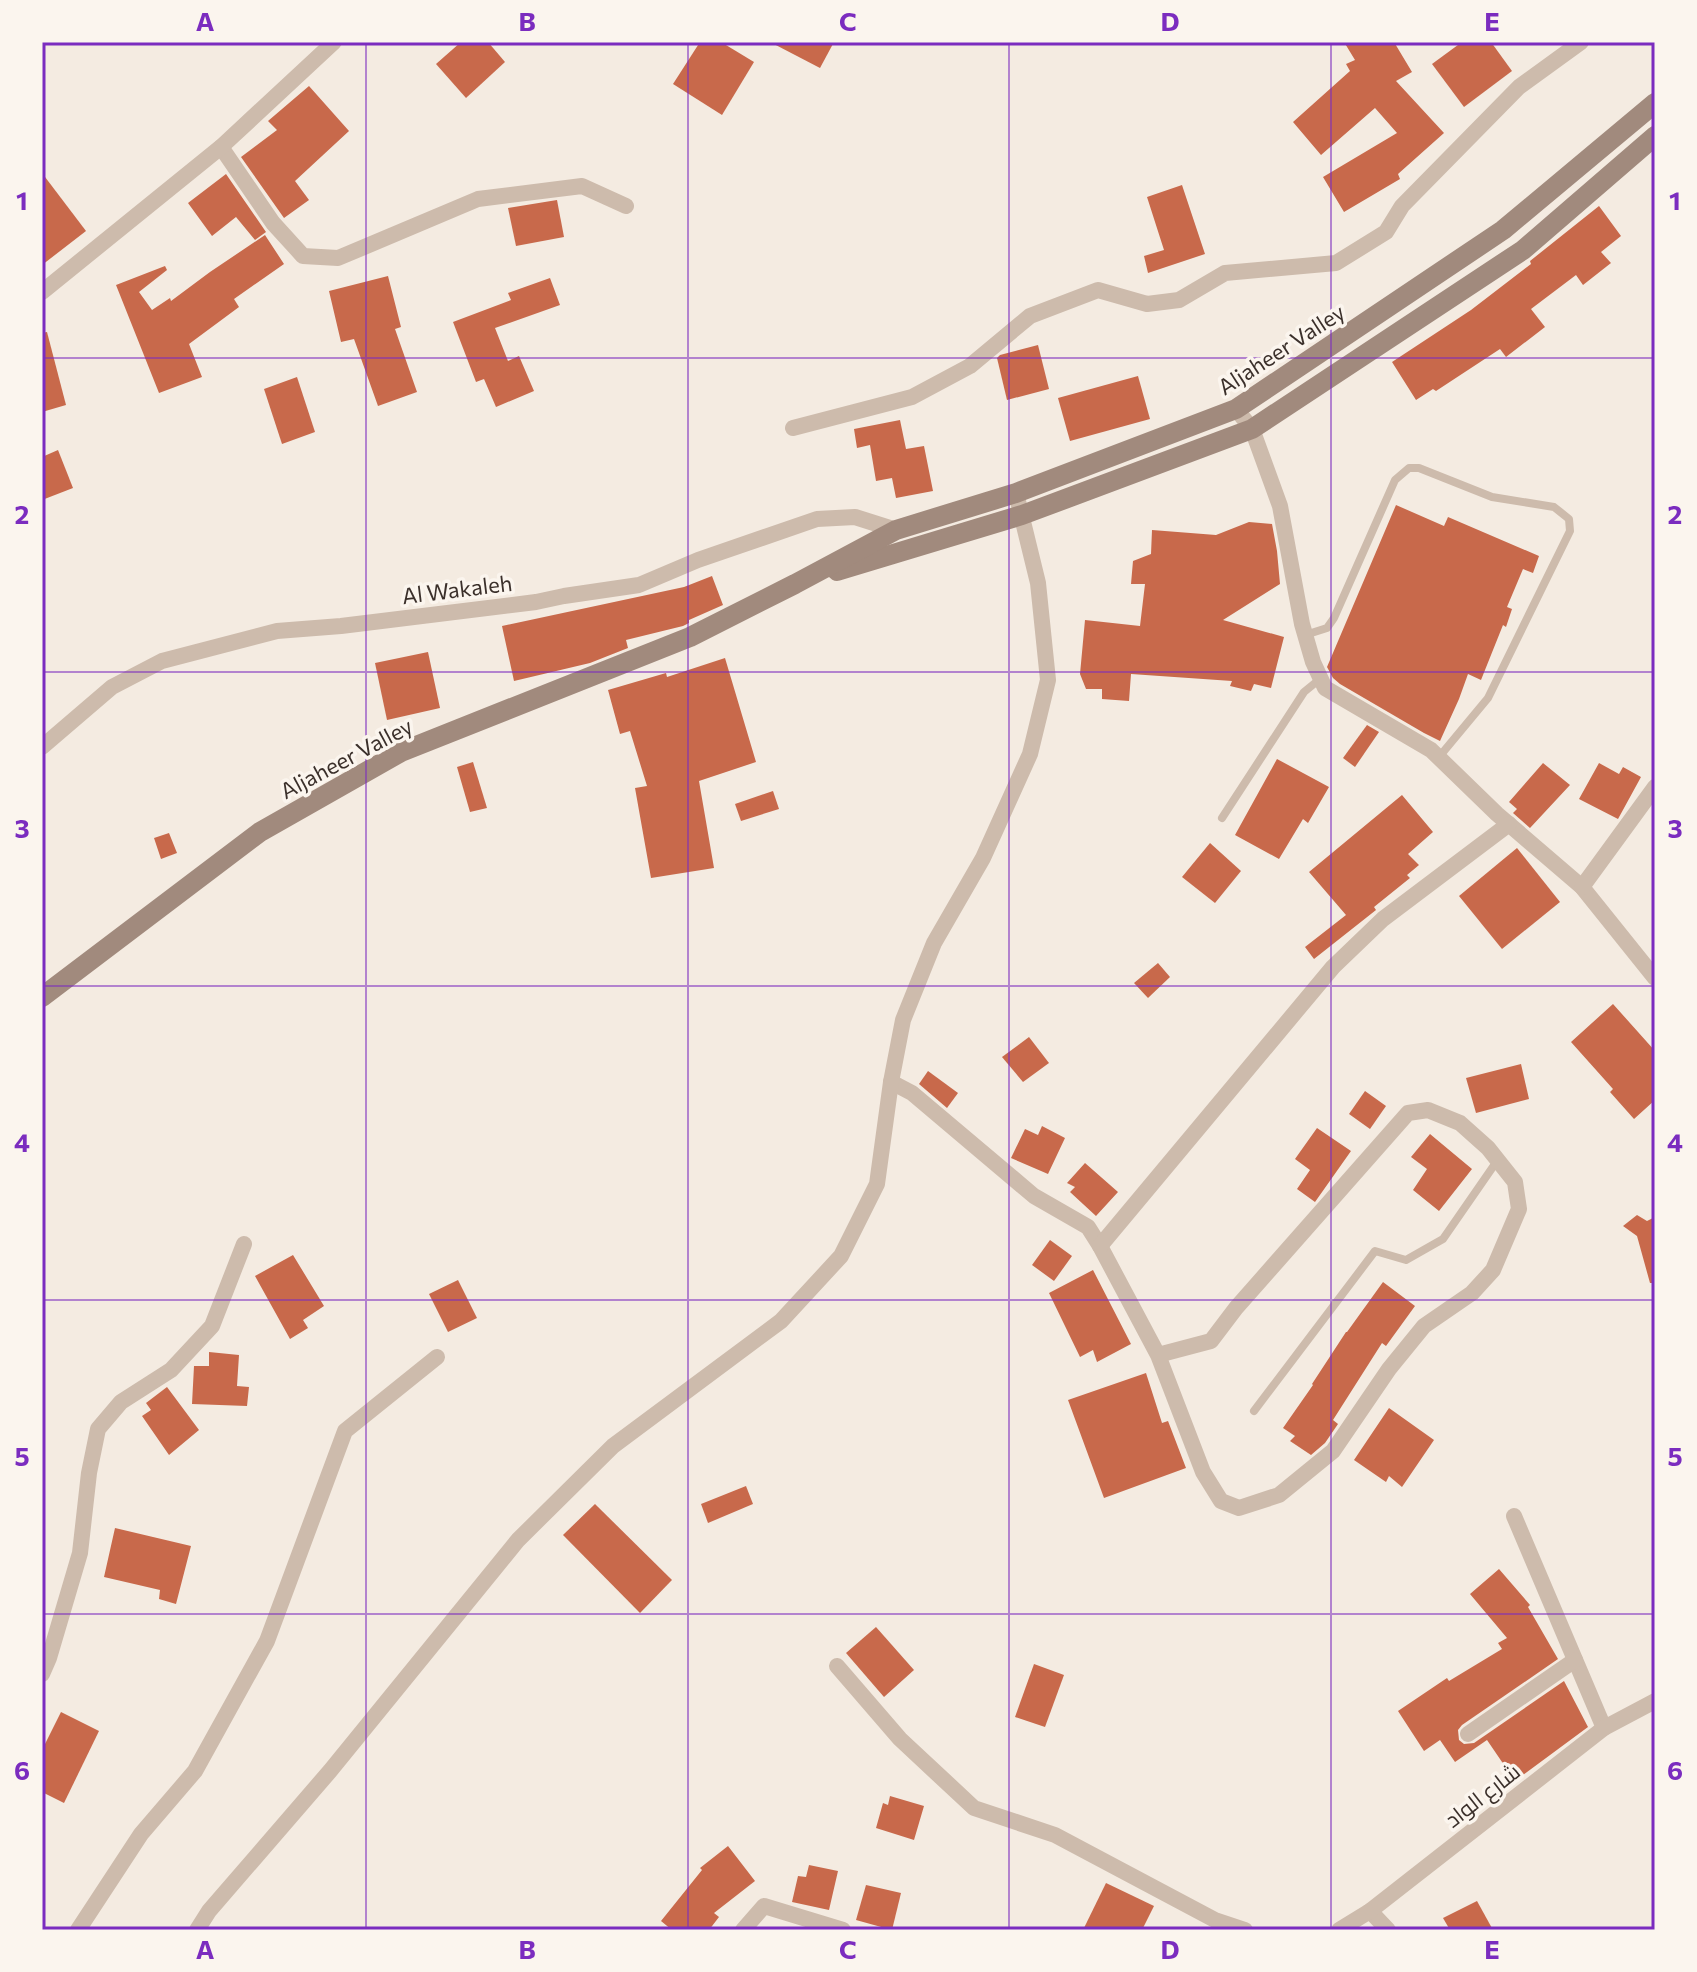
<svg xmlns="http://www.w3.org/2000/svg" width="1697" height="1972" font-family="Commissioner,Cairo,sans-serif">
  <style>
    .building { fill: #c8694b }
    .lines { fill: none; stroke-linecap: round; stroke-linejoin: round }
    .lane { stroke: #cdbbac; stroke-width: 8 }
    .street { stroke: #cdbbac; stroke-width: 16 }
    .secondary { stroke: #a18a7d; stroke-width: 20 }
    .grid { fill: none; stroke: #7b2cbf; stroke-width: 2; stroke-opacity: 0.55 }
    .labels { text-anchor: middle; dominant-baseline: central; stroke-width: 7; stroke-linejoin: round; paint-order: stroke }
    .street-label { font-size: 22px; fill: #3b302b; stroke: #fbf5ee }
    .neatline { fill: none; stroke: #7b2cbf; stroke-width: 3 }
    .grid-label { font-size: 26px; text-anchor: middle; font-weight: bold; fill: #7b2cbf }
  </style>
  <rect width="100%" height="100%" fill="#f4ebe1"/>
  <g class="building">
    <path d="M461,42H488L505,62L466,98L436,64Z"/>
    <path d="M700,42H721L754,62L722,115L673,84Z"/>
    <path d="M770,42H834L820,68Z"/>
    <path d="M1344,42H1394L1412,72L1396,81L1444,133L1398,174L1400,179L1344,212L1323,177L1397,133L1375,108L1321,155L1293,122L1350,71L1346,64L1355,60Z"/>
    <path d="M1462,42H1491L1512,71L1464,107L1432,64Z"/>
    <path d="M309,86L349,131L295,181L309,200L284,218L241,157L277,130L268,121Z"/>
    <path d="M42,173L86,231L42,265Z"/>
    <path d="M226,174L266,232L255,240L236,217L212,236L188,203Z"/>
    <path d="M1182,185L1205,254L1148,273L1144,256L1164,250L1147,197Z"/>
    <path d="M557,200L564,237L516,246L508,208Z"/>
    <path d="M1599,206L1621,236L1601,252L1611,263L1583,285L1576,275L1531,309L1545,327L1506,357L1500,349L1436,391L1433,389L1416,400L1392,362L1471,310L1531,264L1530,261Z"/>
    <path d="M265,235L284,264L234,299L239,307L189,344L202,377L159,393L116,285L165,266L167,270L139,292L152,310L170,298L171,301L210,272Z"/>
    <path d="M388,276L401,327L395,329L417,392L378,406L354,339L341,342L329,291Z"/>
    <path d="M550,278L560,305L495,328L508,361L519,356L534,391L496,407L484,379L476,382L453,322L511,300L508,293Z"/>
    <path d="M47,332L66,405L42,412V333Z"/>
    <path d="M1038,345L1049,389L1007,400L997,358L1000,355Z"/>
    <path d="M1138,376L1150,419L1070,441L1058,398Z"/>
    <path d="M297,377L315,432L282,444L264,389Z"/>
    <path d="M900,420L906,449L924,446L933,491L896,498L892,478L876,481L870,445L857,448L854,429Z"/>
    <path d="M58,450L73,488L42,500V457Z"/>
    <path d="M1396,505L1444,526L1448,517L1539,556L1533,573L1523,569L1507,607L1512,609L1506,627L1503,625L1481,680L1468,674L1459,699L1440,741L1424,733L1340,684L1333,678L1327,667Z"/>
    <path d="M1249,522L1272,524L1277,551L1280,584L1223,620L1284,637L1271,688L1254,684L1251,691L1230,686L1232,681L1131,674L1129,701L1102,699V689H1086L1080,674L1085,620L1140,626L1145,584H1131L1133,561L1151,554L1152,530L1216,535Z"/>
    <path d="M712,576L723,605L689,620V623L683,626L626,640L628,648L590,663L514,681L502,626L684,587Z"/>
    <path d="M428,652L440,708L387,720L375,663Z"/>
    <path d="M725,658L756,762L699,781L714,868L651,878L635,788L647,786L630,731L620,734L608,690L666,673L667,677Z"/>
    <path d="M1367,725L1379,732L1355,767L1343,758Z"/>
    <path d="M1277,759L1329,787L1308,823L1303,819L1279,859L1235,835Z"/>
    <path d="M473,762L487,808L470,812L457,767Z"/>
    <path d="M1543,763L1570,785L1530,828L1513,813L1517,809L1509,802Z"/>
    <path d="M1599,763L1619,774L1623,767L1641,777L1618,819L1579,799Z"/>
    <path d="M773,791L779,809L741,821L735,804Z"/>
    <path d="M1402,795L1433,832L1408,854L1419,865L1407,875L1410,878L1374,907L1376,910L1314,959L1305,947L1346,915L1309,872Z"/>
    <path d="M169,833L177,853L161,859L154,838Z"/>
    <path d="M1210,843L1241,871L1215,903L1182,877Z"/>
    <path d="M1517,848L1560,902L1502,949L1459,896Z"/>
    <path d="M1158,963L1170,977L1148,998L1134,983Z"/>
    <path d="M1613,1004L1655,1051V1100L1634,1119L1610,1092L1613,1089L1571,1042Z"/>
    <path d="M1029,1037L1049,1063L1023,1082L1002,1057Z"/>
    <path d="M1521,1064L1529,1099L1476,1113L1466,1078Z"/>
    <path d="M928,1071L958,1093L947,1108L919,1084Z"/>
    <path d="M1365,1091L1386,1106L1370,1129L1349,1114Z"/>
    <path d="M1042,1126L1065,1138L1048,1174L1011,1158L1025,1129L1038,1135Z"/>
    <path d="M1317,1128L1351,1151L1315,1202L1297,1189L1310,1170L1295,1159Z"/>
    <path d="M1430,1134L1472,1169L1439,1211L1413,1190L1427,1169L1411,1157Z"/>
    <path d="M1085,1163L1118,1192L1096,1216L1070,1192L1075,1187L1067,1183Z"/>
    <path d="M1637,1215L1647,1221L1655,1217V1283H1650L1637,1236L1623,1226Z"/>
    <path d="M1050,1240L1072,1256L1054,1281L1032,1265Z"/>
    <path d="M293,1255L324,1306L303,1320L308,1328L290,1339L255,1276Z"/>
    <path d="M1093,1270L1131,1344L1097,1362L1093,1350L1080,1357L1049,1293Z"/>
    <path d="M458,1280L477,1318L448,1332L429,1294Z"/>
    <path d="M1383,1282L1415,1306L1386,1346L1382,1343L1333,1420L1338,1424L1325,1443L1311,1455L1290,1441L1295,1436L1283,1428L1313,1385L1312,1384L1346,1332H1347Z"/>
    <path d="M209,1352L239,1355L237,1386L249,1387L247,1406L192,1404L194,1366H209Z"/>
    <path d="M1146,1373L1162,1423L1168,1421L1186,1468L1104,1498L1068,1400Z"/>
    <path d="M167,1387L199,1430L169,1455L142,1416L151,1410L146,1403Z"/>
    <path d="M1389,1408L1434,1440L1402,1487L1389,1476L1386,1482L1354,1460Z"/>
    <path d="M746,1486L753,1504L708,1523L701,1504Z"/>
    <path d="M595,1504L672,1580L640,1613L563,1535Z"/>
    <path d="M115,1528L191,1546L176,1604L159,1599L160,1590L104,1577Z"/>
    <path d="M1499,1569L1530,1605L1528,1607L1558,1659L1462,1725L1458,1730L1459,1740L1464,1744L1474,1743L1564,1681L1588,1727L1515,1781L1487,1740L1455,1762L1440,1740L1424,1751L1398,1711L1447,1678L1449,1681L1502,1649L1498,1643L1507,1638L1470,1594Z"/>
    <path d="M876,1627L914,1670L884,1697L846,1653Z"/>
    <path d="M1034,1664L1064,1675L1045,1727L1015,1717Z"/>
    <path d="M61,1712L99,1731L64,1803L42,1792V1750Z"/>
    <path d="M890,1796L924,1806L914,1840L876,1828L883,1803L888,1805Z"/>
    <path d="M728,1846L755,1881L714,1913L719,1917L709,1930H672L661,1921L702,1870L700,1868Z"/>
    <path d="M809,1865L838,1871L829,1910L792,1902L798,1876L806,1877Z"/>
    <path d="M1106,1883L1154,1906L1142,1930H1083Z"/>
    <path d="M866,1885L901,1893L892,1930L856,1920Z"/>
    <path d="M1477,1901L1493,1930H1450L1443,1918Z"/>
  </g>
  <g class="lines">
    <g class="lane">
      <path d="M1305,635L1327,628L1334,618L1395,480L1409,468H1419L1492,497L1554,507L1569,519L1570,531L1488,698L1439,757"/>
      <path d="M1222,818L1304,692L1320,679"/>
      <path d="M1254,1411L1375,1251L1406,1260L1443,1239L1497,1161"/>
    </g>
    <g class="street">
      <path d="M221,147L273,223L303,256L338,258L478,199L582,186L626,206"/>
      <path d="M42,292L221,147L334,42"/>
      <path d="M1236,409L1252,429L1280,506L1302,624L1313,662L1325,688L1431,750L1497,814L1582,887L1655,978"/>
      <path d="M793,428L912,397L970,366L1030,316L1098,290L1147,304L1179,300L1225,273L1336,263L1386,232L1402,206L1519,87L1581,42"/>
      <path d="M42,747L112,687L162,661L277,631L341,626L536,602L564,596L639,585L698,560L817,519L855,517L896,530"/>
      <path d="M1582,887L1655,787"/>
      <path d="M891,1082L912,1093L1034,1196L1088,1227L1100,1246L1158,1355L1203,1472L1221,1501L1239,1508L1279,1495L1333,1451L1389,1369L1424,1326L1472,1293L1493,1270L1519,1209L1515,1182L1488,1148L1460,1123L1428,1110L1408,1113L1236,1308L1211,1341L1158,1355"/>
      <path d="M1100,1246L1333,967L1383,919L1509,824"/>
      <path d="M1514,1516L1604,1728"/>
      <path d="M837,1666L900,1739L974,1808L1055,1835L1215,1920L1245,1930"/>
      <path d="M42,1674L49,1658L80,1553L89,1473L98,1429L121,1402L171,1370L212,1326L244,1244"/>
      <path d="M1468,1734L1575,1660"/>
      <path d="M1370,1911L1388,1930"/>
      <path d="M78,1930L141,1834L195,1771L267,1641L345,1431L437,1357"/>
      <path d="M197,1930L209,1911L330,1771L518,1540L613,1446L781,1321L841,1256L877,1184L891,1082L903,1020L934,943L983,858L1030,754L1048,680L1038,583L1016,493"/>
      <path d="M743,1930L764,1906L843,1930"/>
      <path d="M1339,1930L1370,1911L1604,1728L1655,1701"/>
    </g>
    <g class="secondary">
      <path d="M837,571L1022,515L1252,429L1523,250L1655,136"/>
      <path d="M42,997L260,832L401,752L690,637L795,584L896,530L1016,493L1236,409L1503,230L1655,103"/>
    </g>
  </g>
  <path class="grid" d="M366,42V1930M688,42V1930M1009,42V1930M1331,42V1930M42,358H1655M42,672H1655M42,986H1655M42,1300H1655M42,1614H1655"/>
  <g class="labels">
    <g class="street-label">
      <text transform="translate(1281 349) rotate(-33)">Aljaheer Valley</text>
      <text transform="translate(457 589) rotate(-7)">Al Wakaleh</text>
      <text transform="translate(346 758) rotate(-28)">Aljaheer Valley</text>
      <text transform="translate(1482 1795) rotate(-38)">شارع الواد</text>
    </g>
  </g>
  <rect width="1697" height="1972" fill="none" stroke="#fbf5ee" stroke-width="88"/>
  <rect x="44" y="44" width="1609" height="1884" class="neatline"/>
  <g class="grid-label">
    <text x="205" y="31">A</text>
    <text x="527" y="31">B</text>
    <text x="848" y="31">C</text>
    <text x="1170" y="31">D</text>
    <text x="1492" y="31">E</text>
    <text x="22" y="210">1</text>
    <text x="1675" y="210">1</text>
    <text x="22" y="524">2</text>
    <text x="1675" y="524">2</text>
    <text x="22" y="838">3</text>
    <text x="1675" y="838">3</text>
    <text x="22" y="1152">4</text>
    <text x="1675" y="1152">4</text>
    <text x="22" y="1466">5</text>
    <text x="1675" y="1466">5</text>
    <text x="22" y="1780">6</text>
    <text x="1675" y="1780">6</text>
    <text x="205" y="1959">A</text>
    <text x="527" y="1959">B</text>
    <text x="848" y="1959">C</text>
    <text x="1170" y="1959">D</text>
    <text x="1492" y="1959">E</text>
  </g>
</svg>
